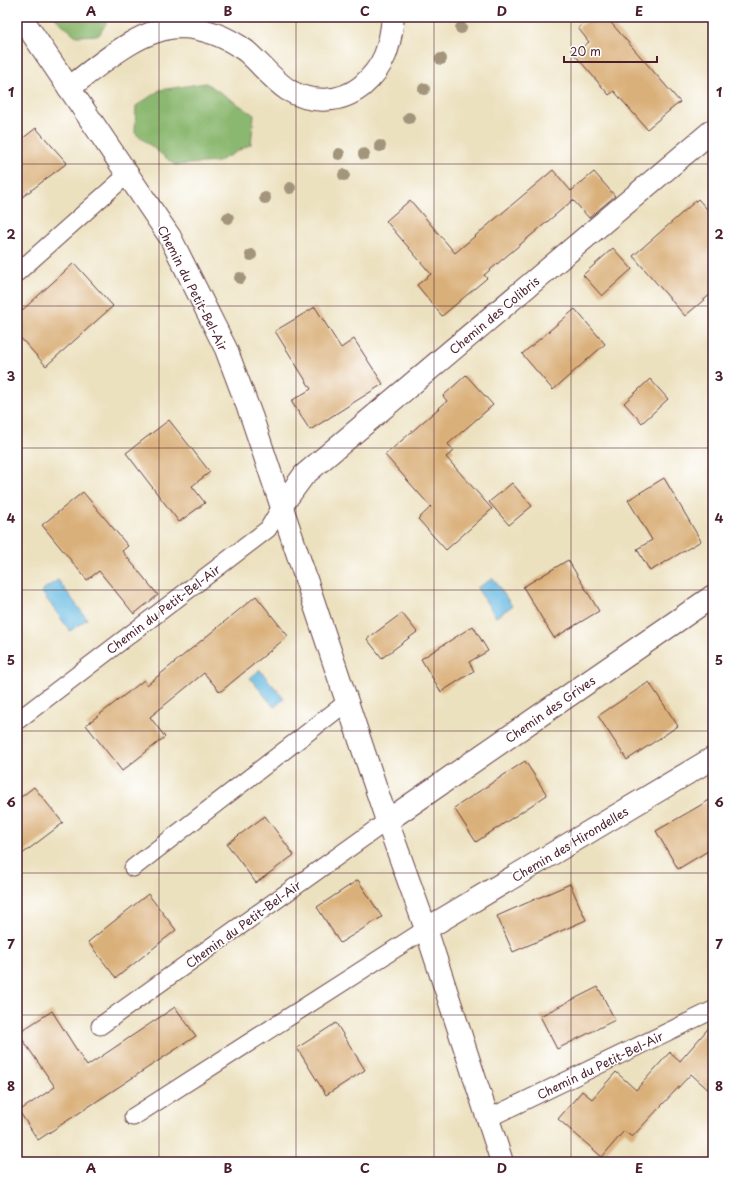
<svg xmlns="http://www.w3.org/2000/svg" width="730" height="1179" font-family="'Playpen Sans',sans-serif">
  <style>
    .forest { fill: #8bb870; stroke: #6a6c4e }
    .water { fill: #65b9e1; stroke: #586c86 }
    .building { fill: #dab07a }
    .lines { fill: none; stroke-linecap: round; stroke-linejoin: round }
    .lane-casing { stroke: #623c41; stroke-width: 19 }
    .street-casing { stroke: #623c41; stroke-width: 24 }
    .lane { stroke: #fff; stroke-width: 17 }
    .street { stroke: #fff; stroke-width: 22 }
    .tree { fill: #a3957c }
    .grid { fill: none; stroke: #4a1f2b; stroke-width: 1; stroke-opacity: 0.55 }
    .labels { text-anchor: middle; dominant-baseline: central; stroke-width: 3; stroke-linejoin: round; paint-order: stroke }
    .street-label { font-size: 12px; fill: #4a1f2b; stroke: #fff }
    .neatline { fill: none; stroke: #4a1f2b; stroke-width: 1.5 }
    .grid-label { font-size: 13px; text-anchor: middle; font-weight: bold; fill: #4a1f2b }
  </style>
  <rect width="100%" height="100%" fill="#fff"/>
  <filter id="ink" filterUnits="userSpaceOnUse"><feTurbulence type="fractalNoise" baseFrequency=".025" numOctaves="2"/><feDisplacementMap in="SourceGraphic" scale="8" xChannelSelector="R" yChannelSelector="G"/><feConvolveMatrix kernelMatrix="1 2 1 2 8 2 1 2 1" color-interpolation-filters="sRGB"/></filter>
  <filter id="wash" filterUnits="userSpaceOnUse"><feTurbulence type="fractalNoise" baseFrequency=".012" numOctaves="4" result="noise"/><feDisplacementMap in="SourceGraphic" scale="16" xChannelSelector="R" yChannelSelector="G"/><feGaussianBlur stdDeviation="0.9" result="paint"/><feColorMatrix in="noise" values="0 0 0 0 0 0 0 0 0 0 0 0 0 0 0 0 0 1.4 0 .05"/><feComposite in="paint" operator="in"/></filter>
  <g filter="url(#wash)">
    <rect width="100%" height="100%" fill="#ece1bf"/>
    <g class="forest">
      <path d="M54,17H108V20L99,35L76,36Z"/>
      <path d="M206,83L254,115L251,144L217,162L175,165L135,133L136,106L160,90Z"/>
    </g>
    <g class="water">
      <path d="M493,578L512,606L496,617L477,588Z"/>
      <path d="M58,580L87,619L70,631L41,591Z"/>
      <path d="M260,670L284,699L274,707L250,678Z"/>
    </g>
    <g id="blocks">
      <g class="building">
        <path d="M592,17H606L680,102L647,129L614,91L609,95L574,54L589,42L578,28Z"/>
        <path d="M36,128L67,163L17,201V143Z"/>
        <path d="M553,170L571,191L594,172L615,196L589,218L573,200L484,275L487,278L442,316L417,285L431,274L386,221L410,200L455,253Z"/>
        <path d="M698,199L713,216V292L685,316L633,256Z"/>
        <path d="M613,248L632,269L602,296L583,275Z"/>
        <path d="M74,263L113,306L46,366L17,334V315Z"/>
        <path d="M315,307L341,348L354,339L383,384L310,430L291,401L311,389L275,331Z"/>
        <path d="M575,309L605,344L553,390L522,354Z"/>
        <path d="M466,375L493,405L448,444L454,451L446,457L492,509L446,550L418,519L431,507L385,455L447,401L443,396Z"/>
        <path d="M650,379L668,399L642,423L624,403Z"/>
        <path d="M169,420L210,472L192,486L205,503L179,522L126,453Z"/>
        <path d="M664,478L701,541L650,571L637,549L652,540L628,500Z"/>
        <path d="M512,483L532,506L509,525L489,502Z"/>
        <path d="M83,492L128,546L122,551L158,595L134,614L99,571L87,580L42,525Z"/>
        <path d="M568,560L599,611L554,638L523,587Z"/>
        <path d="M256,596L288,636L220,692L204,673L150,717L165,737L122,771L86,725L144,680L147,685Z"/>
        <path d="M402,613L417,632L382,658L367,639Z"/>
        <path d="M473,626L488,651L469,662L474,671L441,692L421,659Z"/>
        <path d="M649,682L678,726L627,760L598,716Z"/>
        <path d="M525,761L547,795L476,842L454,808Z"/>
        <path d="M34,787L63,823L17,858V800Z"/>
        <path d="M713,798V848L678,869L656,831Z"/>
        <path d="M265,816L294,855L256,883L227,844Z"/>
        <path d="M358,880L382,917L340,943L317,907Z"/>
        <path d="M570,884L586,920L513,952L497,916Z"/>
        <path d="M148,894L176,930L116,978L88,942Z"/>
        <path d="M598,987L615,1020L557,1049L540,1016Z"/>
        <path d="M175,1007L196,1036L38,1140L19,1111L55,1087L18,1033L52,1011L87,1066Z"/>
        <path d="M336,1023L365,1070L326,1095L297,1048Z"/>
        <path d="M713,1023V1094L691,1074L632,1137L624,1131L602,1157L558,1119L582,1091L592,1099L616,1072L636,1090L670,1052L680,1061Z"/>
      </g>
    </g>
  </g>
  <g filter="url(#ink)">
    <use href="#blocks" fill-opacity="0" stroke="#623c41" stroke-width="1"/>
    <g class="lines">
      <g class="lane-casing">
        <g id="lane">
          <path d="M17,273L128,174"/>
          <path d="M17,721L268,529L282,505"/>
          <path d="M133,868L347,702"/>
          <path d="M100,1026L387,821"/>
          <path d="M133,1117L426,929"/>
          <path d="M487,1119L713,1010"/>
        </g>
      </g>
      <g class="street-casing">
        <g id="street">
          <path d="M21,17L170,237L226,349L252,418L387,821L426,929L502,1162"/>
          <path d="M69,88C99,65 141,27 181,27C205,28 227,37 246,51C260,63 273,80 288,90C312,104 341,103 362,86C385,66 390,47 393,17"/>
          <path d="M282,505L304,475L713,130"/>
          <path d="M387,821L713,596"/>
          <path d="M426,929L713,758"/>
        </g>
      </g>
      <use href="#lane" class="lane"/>
      <use href="#street" class="street"/>
    </g>
    <g class="tree">
      <circle cx="461" cy="28" r="6"/>
      <circle cx="441" cy="59" r="6"/>
      <circle cx="424" cy="89" r="6"/>
      <circle cx="409" cy="118" r="6"/>
      <circle cx="380" cy="146" r="6"/>
      <circle cx="339" cy="154" r="6"/>
      <circle cx="364" cy="154" r="6"/>
      <circle cx="344" cy="175" r="6"/>
      <circle cx="290" cy="188" r="6"/>
      <circle cx="265" cy="198" r="6"/>
      <circle cx="228" cy="218" r="6"/>
      <circle cx="251" cy="255" r="6"/>
      <circle cx="240" cy="278" r="6"/>
    </g>
  </g>
  <path class="grid" d="M159,17V1162M296,17V1162M434,17V1162M571,17V1162M17,164H713M17,306H713M17,448H713M17,590H713M17,731H713M17,873H713M17,1015H713"/>
  <g class="labels">
    <g class="street-label">
      <text transform="translate(193 288) rotate(63)">Chemin du Petit-Bel-Air</text>
      <text transform="translate(494 315) rotate(-40)">Chemin des Colibris</text>
      <text transform="translate(163 609) rotate(-37)">Chemin du Petit-Bel-Air</text>
      <text transform="translate(550 709) rotate(-35)">Chemin des Grives</text>
      <text transform="translate(570 844) rotate(-31)">Chemin des Hirondelles</text>
      <text transform="translate(243 924) rotate(-36)">Chemin du Petit-Bel-Air</text>
      <text transform="translate(600 1065) rotate(-26)">Chemin du Petit-Bel-Air</text>
    </g>
  </g>
  <rect width="730" height="1179" fill="none" stroke="#fff" stroke-width="44"/>
  <path d="M564 56v6h93v-6" fill="none" stroke="#4a1f2b" stroke-width="2"/>
  <text x="570" y="56" font-size="12" fill="#4a1f2b" stroke="#ffffff" stroke-width="3" paint-order="stroke">20 m</text>
  <rect x="22" y="22" width="686" height="1135" class="neatline"/>
  <g class="grid-label">
    <text x="91" y="16">A</text>
    <text x="228" y="16">B</text>
    <text x="365" y="16">C</text>
    <text x="502" y="16">D</text>
    <text x="639" y="16">E</text>
    <text x="11" y="97">1</text>
    <text x="719" y="97">1</text>
    <text x="11" y="239">2</text>
    <text x="719" y="239">2</text>
    <text x="11" y="381">3</text>
    <text x="719" y="381">3</text>
    <text x="11" y="523">4</text>
    <text x="719" y="523">4</text>
    <text x="11" y="665">5</text>
    <text x="719" y="665">5</text>
    <text x="11" y="807">6</text>
    <text x="719" y="807">6</text>
    <text x="11" y="949">7</text>
    <text x="719" y="949">7</text>
    <text x="11" y="1091">8</text>
    <text x="719" y="1091">8</text>
    <text x="91" y="1173">A</text>
    <text x="228" y="1173">B</text>
    <text x="365" y="1173">C</text>
    <text x="502" y="1173">D</text>
    <text x="639" y="1173">E</text>
  </g>
</svg>
